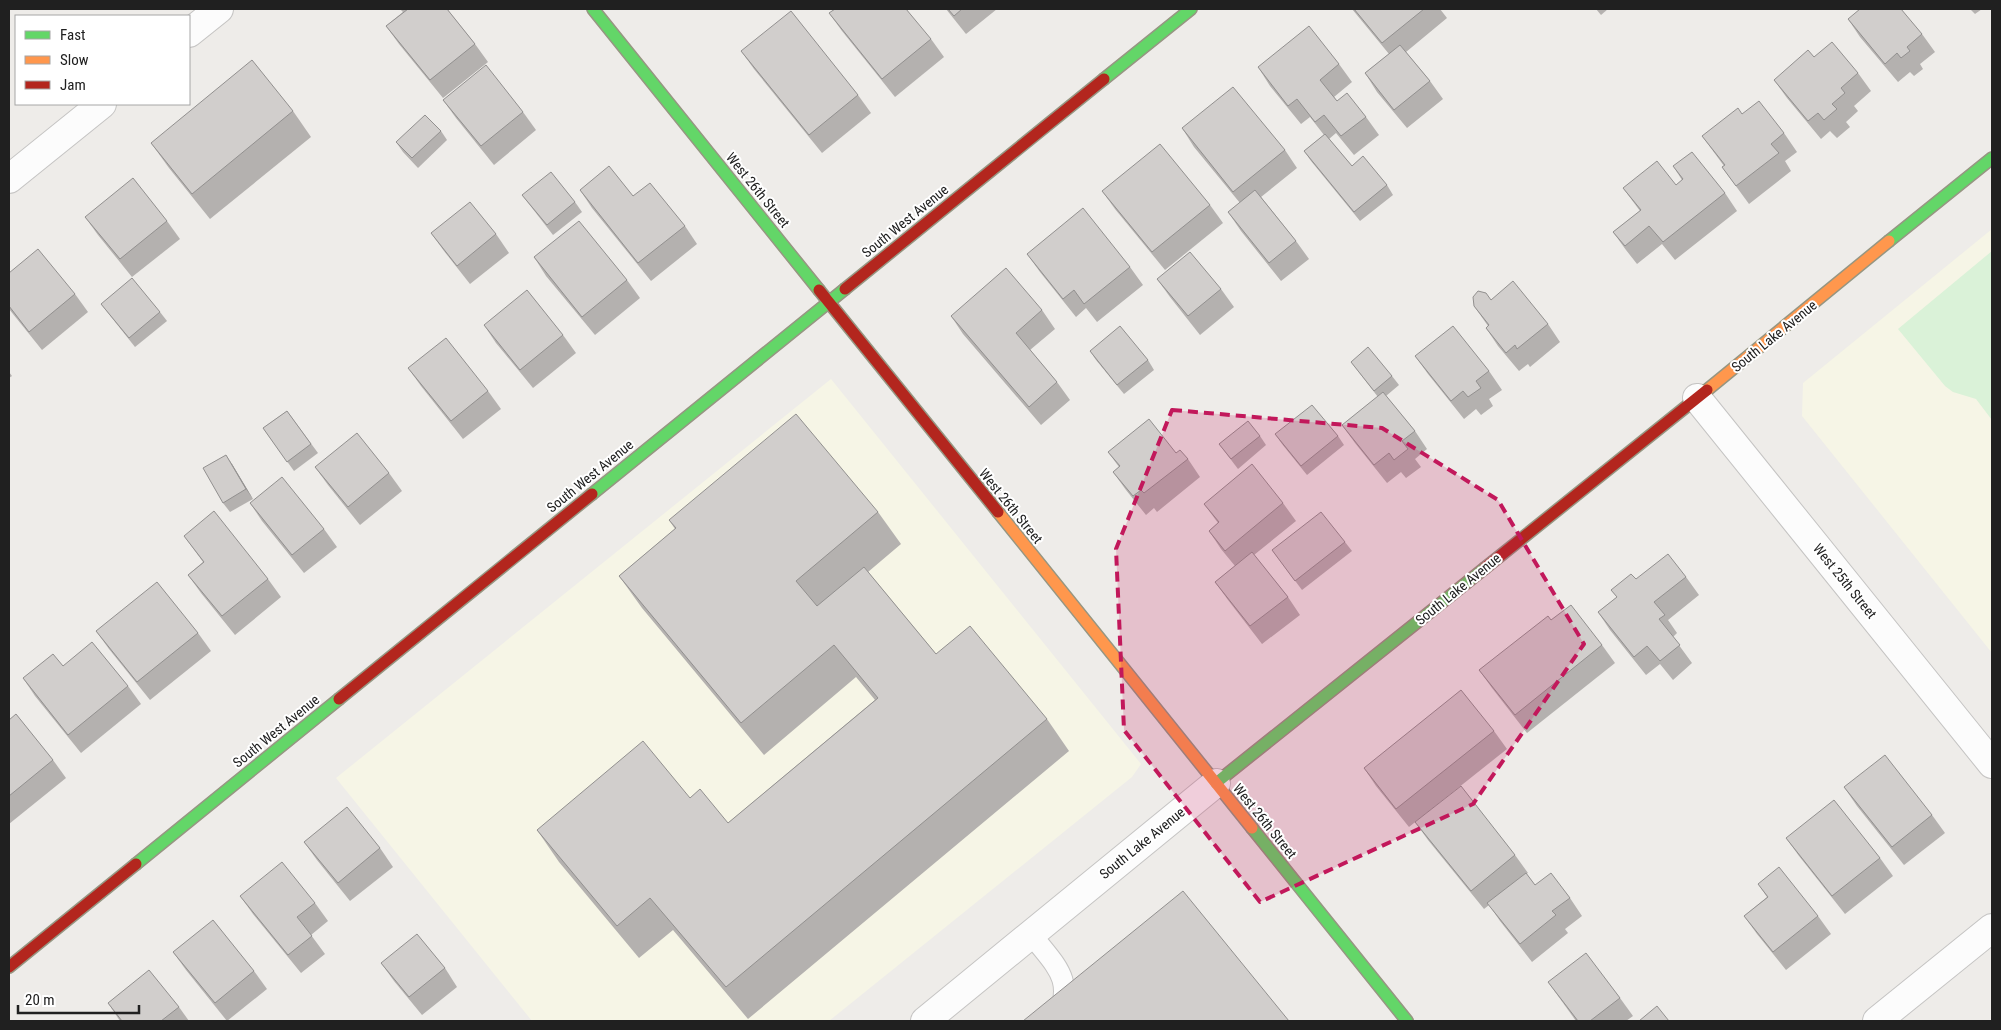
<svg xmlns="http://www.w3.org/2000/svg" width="2001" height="1030" font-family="'Roboto Condensed',sans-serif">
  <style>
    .education { fill: #f6f5e6 }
    .park { fill: #daf2d8 }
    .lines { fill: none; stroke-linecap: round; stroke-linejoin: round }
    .lane-casing { stroke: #c5c4c3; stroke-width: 22 }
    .street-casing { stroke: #c5c4c3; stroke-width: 30 }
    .fast-casing { stroke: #969682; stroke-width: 14 }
    .slow-casing { stroke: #969682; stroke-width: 14 }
    .jam-casing { stroke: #969682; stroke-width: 14 }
    .lane { stroke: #fcfcfc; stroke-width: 20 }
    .street { stroke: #fcfcfc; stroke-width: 28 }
    .fast { stroke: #63d668; stroke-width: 11 }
    .slow { stroke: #ff974d; stroke-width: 11 }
    .jam { stroke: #b3261e; stroke-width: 11 }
    .wall { fill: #b4b1af }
    .shaded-wall { fill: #92908f }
    .building { fill: #d1cecc; stroke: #92908f }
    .marked { fill: #c2185b; fill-opacity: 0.2; stroke: #c2185b; stroke-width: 4; stroke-dasharray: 10 6; stroke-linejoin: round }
    .labels { text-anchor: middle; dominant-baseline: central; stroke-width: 4; stroke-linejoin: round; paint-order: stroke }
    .street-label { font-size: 14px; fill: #202020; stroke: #fff }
  </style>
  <rect width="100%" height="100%" fill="#eeece9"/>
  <g class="education">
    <path d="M1992,229V653L1802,416L1803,383Z"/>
    <path d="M831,379L1141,764L1132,777L829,1021H532L336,778Z"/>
  </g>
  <path class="park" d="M1992,251V420L1976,399L1953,392L1945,386L1898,329Z"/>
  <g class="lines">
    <g class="lane-casing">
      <path id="lane" d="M1031,934C1056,967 1075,978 1057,1021"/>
    </g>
    <g class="street-casing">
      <g id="street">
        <path d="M189,33L219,9"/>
        <path d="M9,179L102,104"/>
        <path d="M1697,398L1992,764"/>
        <path d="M925,1021L1216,783"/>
        <path d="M1877,1021L1992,928"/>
      </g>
    </g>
    <g class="fast-casing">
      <g id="fast">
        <path d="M593,9L819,290"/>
        <path d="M1104,79L1191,9"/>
        <path d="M1889,241L1992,158"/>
        <path d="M592,494L845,289"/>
        <path d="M1216,783L1485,568"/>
        <path d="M1252,828L1407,1021"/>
        <path d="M136,864L339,699"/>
      </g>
    </g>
    <g class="slow-casing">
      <g id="slow">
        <path d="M1707,390L1889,241"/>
        <path d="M998,512L1252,828"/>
      </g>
    </g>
    <g class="jam-casing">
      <g id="jam">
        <path d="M845,289L1104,79"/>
        <path d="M819,290L998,512"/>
        <path d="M1485,568L1707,390"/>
        <path d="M339,699L592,494"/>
        <path d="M9,967L136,864"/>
      </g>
    </g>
    <use href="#lane" class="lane"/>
    <use href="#street" class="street"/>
    <use href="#fast" class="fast"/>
    <use href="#slow" class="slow"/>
    <use href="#jam" class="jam"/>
  </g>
  <g class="wall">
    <path d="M400,9H447L475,44L488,62L443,98L399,44L386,26L403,12Z"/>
    <path d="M946,9H997L966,34Z"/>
    <path d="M1352,9H1440L1447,18L1406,52L1430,81L1443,99L1407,128L1377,92L1365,73L1389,54Z"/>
    <path d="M1596,9H1608L1601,15Z"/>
    <path d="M1970,9H1982L1975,14Z"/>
    <path d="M829,13L931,39L944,57L895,97L842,31Z"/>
    <path d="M1848,19L1922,34L1935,52L1920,64L1923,69L1914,76L1910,72L1898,82L1860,37Z"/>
    <path d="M741,51L858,95L871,113L822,153L754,69Z"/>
    <path d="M1814,57L1858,73L1871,91L1854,106L1858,111L1846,122L1850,127L1837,138L1830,131L1821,139L1787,98L1774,80Z"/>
    <path d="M1339,64L1352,82L1334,97L1337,101L1366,117L1379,135L1354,155L1336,133L1329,139L1352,166L1387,185L1393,195L1360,221L1311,161L1304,151L1324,135L1310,117L1301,124L1270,86L1258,67Z"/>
    <path d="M443,100L523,112L536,130L494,165L456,118Z"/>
    <path d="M293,111L311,137L210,219L169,168L151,143Z"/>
    <path d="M1742,114L1784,133L1797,152L1785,161L1791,171L1749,204L1722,167L1724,166L1702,136Z"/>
    <path d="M1182,128L1285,150L1297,168L1261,197L1296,241L1309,259L1281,281L1241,231L1228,212L1240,203L1194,147Z"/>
    <path d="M441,131L447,140L418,168L403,152L396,142Z"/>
    <path d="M1673,166L1725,193L1737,211L1675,260L1662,244L1637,264L1626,250L1613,232L1640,211L1623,188L1676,185L1682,180Z"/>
    <path d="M580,190L633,196L685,226L697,244L651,281L592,208Z"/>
    <path d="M1102,191L1210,205L1223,223L1165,270L1115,209Z"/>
    <path d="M522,195L575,202L582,212L553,235Z"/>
    <path d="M85,217L167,221L180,239L132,277L98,235Z"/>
    <path d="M431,233L496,234L509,253L470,284L444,251Z"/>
    <path d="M1027,254L1130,267L1143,285L1097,322L1086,308L1076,317L1040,272Z"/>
    <path d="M534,257L627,280L640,298L595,335L546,276Z"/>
    <path d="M9,273L75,294L88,312L42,350L9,309Z"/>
    <path d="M1157,279L1221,289L1234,307L1200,335L1170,297Z"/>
    <path d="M1491,300L1548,324L1560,342L1530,367L1528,364L1519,371L1498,346L1486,328L1488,326L1474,306Z"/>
    <path d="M101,304L160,312L167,321L135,347L108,313Z"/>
    <path d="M1042,310L1055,329L1030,350L1057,382L1070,400L1041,425L963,334L951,316Z"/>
    <path d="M484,325L563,335L576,353L533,388L496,343Z"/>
    <path d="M1090,351L1148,360L1154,370L1124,394L1096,360Z"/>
    <path d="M1415,356L1489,371L1502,390L1489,399L1493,406L1481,415L1476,409L1464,419L1428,374Z"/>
    <path d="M1351,362L1392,376L1399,385L1386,396L1415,431L1427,449L1415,459L1421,467L1406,478L1401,472L1387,483L1355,443L1342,425L1378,397Z"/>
    <path d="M408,368L488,391L501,409L463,439L421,386Z"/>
    <path d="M9,372L12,376L9,378Z"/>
    <path d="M287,411L318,453L294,471L263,428Z"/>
    <path d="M1275,434L1338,436L1344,445L1307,475L1282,444Z"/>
    <path d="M1260,436L1266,445L1238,469L1219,444Z"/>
    <path d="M1108,452L1176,453L1188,459L1200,477L1157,512L1154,508L1146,515L1126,490L1113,472L1119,467Z"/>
    <path d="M232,464L253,499L230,512L223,503Z"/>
    <path d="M315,467L389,473L402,491L360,525L328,485Z"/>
    <path d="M250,503L324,529L337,547L304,573L262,521Z"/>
    <path d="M1283,503L1296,521L1254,555L1288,597L1300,615L1262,644L1228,600L1215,582L1235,566L1221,549L1209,531L1218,523L1204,504Z"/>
    <path d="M878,512L901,544L868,572L936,654L1047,719L1069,751L748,1019L673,930L639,958L559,862L537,830L690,798L728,823L875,700L856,677L764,755L642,608L619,576L675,529L669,520Z"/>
    <path d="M184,536L268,579L281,597L235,635L201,593L188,575L203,562Z"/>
    <path d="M1345,542L1352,551L1302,590L1272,550Z"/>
    <path d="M1686,577L1699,595L1668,620L1677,633L1673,637L1692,663L1673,680L1660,664L1646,675L1610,630L1598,612L1617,597L1611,590L1636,579Z"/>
    <path d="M1551,620L1602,645L1615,663L1527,733L1492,688L1479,670Z"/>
    <path d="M96,631L198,633L211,651L150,700L109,649Z"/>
    <path d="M63,666L128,686L141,704L81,753L35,696L23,678Z"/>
    <path d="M9,720L53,760L66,778L9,824Z"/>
    <path d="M1494,731L1507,749L1409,827L1376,786L1364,768Z"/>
    <path d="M1844,787L1932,815L1945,833L1904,865L1857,806Z"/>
    <path d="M1415,822L1515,855L1528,873L1526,874L1535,885L1570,898L1582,916L1565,929L1568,933L1532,962L1500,921L1489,905L1484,909L1428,840Z"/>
    <path d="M1786,838L1880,858L1893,876L1845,914L1799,856Z"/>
    <path d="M304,842L380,848L393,867L350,901L317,860Z"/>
    <path d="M1758,884L1818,916L1831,934L1786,970L1757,934L1744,916L1767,897Z"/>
    <path d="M240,896L315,903L328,921L311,935L325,954L301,973L253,914Z"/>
    <path d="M173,952L254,971L267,989L227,1021L186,970Z"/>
    <path d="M381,963L445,968L457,987L422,1015L394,981Z"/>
    <path d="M1548,982L1620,998L1633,1016L1626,1021H1576Z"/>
    <path d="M108,1003L179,1007L189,1021H120Z"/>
  </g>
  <path class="shaded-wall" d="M226,455L232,464L253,499L246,489Z"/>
  <g class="building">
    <path d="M408,9H447L475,44L430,80L386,26Z"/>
    <path d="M835,9H906L931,39L882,79L829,13Z"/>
    <path d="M948,9H962L954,16Z"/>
    <path d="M1354,9H1424L1382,43Z"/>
    <path d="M1860,9H1901L1922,34L1907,47L1910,51L1901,58L1897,53L1885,64L1848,19Z"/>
    <path d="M791,11L858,95L809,135L741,51Z"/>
    <path d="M1309,26L1339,64L1320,80L1337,101L1347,93L1366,117L1341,136L1324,115L1315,122L1297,99L1288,106L1258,67Z"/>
    <path d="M1832,42L1858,73L1841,88L1845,93L1832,104L1837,109L1824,120L1818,113L1808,121L1774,80L1808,50L1814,57Z"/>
    <path d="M1400,45L1430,81L1394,110L1365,73Z"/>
    <path d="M252,60L293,111L192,194L151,143Z"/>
    <path d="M486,65L523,112L481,146L443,100Z"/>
    <path d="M1233,87L1285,150L1233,192L1182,128Z"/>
    <path d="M1759,101L1784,133L1771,144L1779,153L1736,186L1722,167L1725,165L1702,136L1738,108L1742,114Z"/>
    <path d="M425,115L441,131L412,158L396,142Z"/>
    <path d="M1325,134L1352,166L1363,156L1387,185L1354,212L1304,151Z"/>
    <path d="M1160,144L1210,205L1152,252L1102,191Z"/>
    <path d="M1692,152L1725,193L1663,242L1649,226L1625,246L1613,232L1641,210L1623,188L1657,161L1676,185L1683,179L1673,166Z"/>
    <path d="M609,166L633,196L650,183L685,226L638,263L580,190Z"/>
    <path d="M551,172L575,202L547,225L522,195Z"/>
    <path d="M133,178L167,221L120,259L85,217Z"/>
    <path d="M1255,190L1296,241L1269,263L1228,212Z"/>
    <path d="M470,202L496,234L457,266L431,233Z"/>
    <path d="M1083,208L1130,267L1084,304L1074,290L1063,299L1027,254Z"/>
    <path d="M579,221L627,280L582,317L534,257Z"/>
    <path d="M38,249L75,294L29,332L9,306V273Z"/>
    <path d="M1190,252L1221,289L1188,316L1157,279Z"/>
    <path d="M1006,268L1042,310L1016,333L1057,382L1029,407L951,316Z"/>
    <path d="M132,278L160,312L129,338L101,304Z"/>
    <path d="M1513,281L1548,324L1517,349L1515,345L1506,353L1486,328L1489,325L1474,306L1473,297L1478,291L1486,293L1491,300Z"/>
    <path d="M527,290L563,335L520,370L484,325Z"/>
    <path d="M1120,326L1148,360L1117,385L1090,351Z"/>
    <path d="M1453,326L1489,371L1476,381L1481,388L1468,397L1463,391L1451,401L1415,356Z"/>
    <path d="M446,338L488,391L451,421L408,368Z"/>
    <path d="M1368,347L1392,376L1374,391L1351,362Z"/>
    <path d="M1383,392L1415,431L1402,441L1408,449L1394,460L1389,453L1374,465L1342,425Z"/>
    <path d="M1312,405L1338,436L1301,466L1275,434Z"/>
    <path d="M287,411L311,444L287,462L263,428Z"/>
    <path d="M796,414L878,512L796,581L817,606L864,567L936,654L970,626L1047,719L726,987L650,898L617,926L537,830L643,741L690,798L700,789L728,823L878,698L834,645L741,723L619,576L676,528L669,520Z"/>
    <path d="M1149,419L1176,453L1180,450L1188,459L1144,493L1141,490L1133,496L1113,472L1120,466L1108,452Z"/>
    <path d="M1248,421L1260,436L1231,459L1219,444Z"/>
    <path d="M357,433L389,473L348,507L315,467Z"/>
    <path d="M226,455L246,489L223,503L203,468Z"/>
    <path d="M1252,464L1283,503L1225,551L1209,531L1219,522L1204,504Z"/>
    <path d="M282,477L324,529L292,555L250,503Z"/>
    <path d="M214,511L268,579L222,616L188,575L204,562L184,536Z"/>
    <path d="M1321,512L1345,542L1295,581L1272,550Z"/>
    <path d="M1252,552L1288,597L1250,626L1215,582Z"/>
    <path d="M1668,554L1686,577L1654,602L1665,615L1659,619L1680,645L1660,661L1647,646L1634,657L1598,612L1617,597L1611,590L1631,574L1636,579Z"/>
    <path d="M157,582L198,633L137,682L96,631Z"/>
    <path d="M1571,605L1602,645L1515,715L1479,670L1548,616L1551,620Z"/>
    <path d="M92,642L128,686L68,735L23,678L53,654L63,666Z"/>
    <path d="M1461,690L1494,731L1396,809L1364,768Z"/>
    <path d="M16,714L53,760L9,796V720Z"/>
    <path d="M1885,755L1932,815L1892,847L1844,787Z"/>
    <path d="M1461,786L1515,855L1471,891L1415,822Z"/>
    <path d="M1834,800L1880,858L1832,896L1786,838Z"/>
    <path d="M347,807L380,848L338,883L304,842Z"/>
    <path d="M282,862L315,903L297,917L312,936L288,955L240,896Z"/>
    <path d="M1779,867L1818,916L1773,952L1744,916L1768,897L1758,884Z"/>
    <path d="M1526,873L1535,885L1551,873L1570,898L1552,911L1556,915L1520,944L1487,903Z"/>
    <path d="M1183,891L1289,1021H1023Z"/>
    <path d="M213,920L254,971L215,1003L173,952Z"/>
    <path d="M417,934L445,968L409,997L381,963Z"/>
    <path d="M1586,953L1620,998L1590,1021H1578L1548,982Z"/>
    <path d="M149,970L179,1007L161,1021H122L108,1003Z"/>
    <path d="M1657,1006L1669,1021H1639Z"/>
  </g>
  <path class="marked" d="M1172,410L1382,428L1498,500L1584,644L1473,804L1260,902L1124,730L1116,549Z"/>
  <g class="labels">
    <g class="street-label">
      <text transform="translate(758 190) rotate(51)">West 26th Street</text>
      <text transform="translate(905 221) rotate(-39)">South West Avenue</text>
      <text transform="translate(1774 336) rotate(-39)">South Lake Avenue</text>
      <text transform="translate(590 476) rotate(-39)">South West Avenue</text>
      <text transform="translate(1011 506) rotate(51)">West 26th Street</text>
      <text transform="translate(1845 581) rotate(51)">West 25th Street</text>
      <text transform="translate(1458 589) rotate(-39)">South Lake Avenue</text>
      <text transform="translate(276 731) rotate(-39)">South West Avenue</text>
      <text transform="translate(1265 821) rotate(51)">West 26th Street</text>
      <text transform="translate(1142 843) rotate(-39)">South Lake Avenue</text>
    </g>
  </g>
  <rect width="2001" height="1030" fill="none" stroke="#202020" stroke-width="20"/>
  <rect x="15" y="15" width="175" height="90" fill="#ffffff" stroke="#a6a6a6"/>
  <rect x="25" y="31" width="25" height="8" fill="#63d668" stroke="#a6a6a6"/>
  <text x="60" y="40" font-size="15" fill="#202020">Fast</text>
  <rect x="25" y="56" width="25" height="8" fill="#ff974d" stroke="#a6a6a6"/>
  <text x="60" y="65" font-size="15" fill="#202020">Slow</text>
  <rect x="25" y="81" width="25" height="8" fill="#b3261e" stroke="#a6a6a6"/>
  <text x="60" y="90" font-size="15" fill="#202020">Jam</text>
  <path d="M18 1005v8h121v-8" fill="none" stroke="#202020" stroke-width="2.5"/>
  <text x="25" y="1005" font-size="15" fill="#202020" stroke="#ffffff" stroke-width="4" paint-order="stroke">20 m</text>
</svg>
